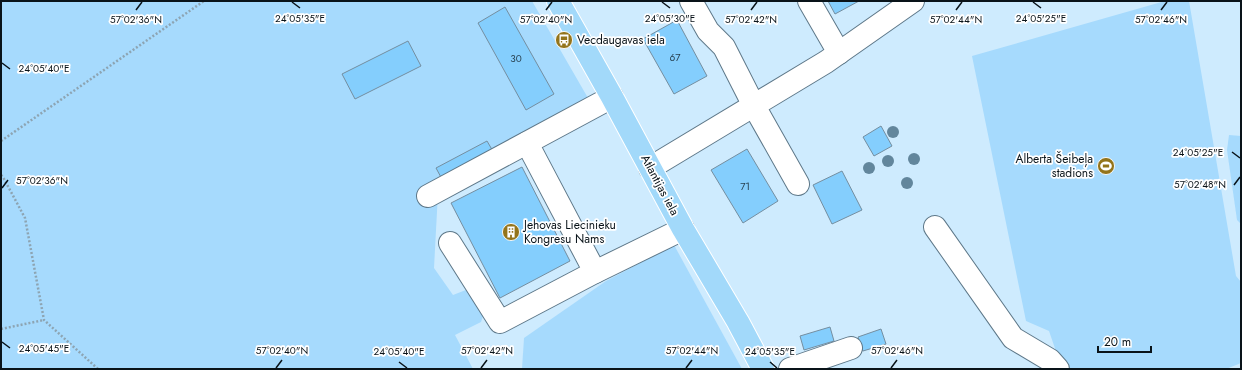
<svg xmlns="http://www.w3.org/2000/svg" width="1242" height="370" font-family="Jost,sans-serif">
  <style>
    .green { fill: #a6dafd }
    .building { fill: #84cefd; stroke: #748ea0 }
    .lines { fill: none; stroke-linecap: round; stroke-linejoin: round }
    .minor-casing { stroke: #5e7889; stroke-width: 24 }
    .major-casing { stroke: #fff; stroke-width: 24 }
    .path { stroke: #8da4b2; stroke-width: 2.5; stroke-dasharray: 2 2; stroke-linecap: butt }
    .minor { stroke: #fff; stroke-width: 22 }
    .major { stroke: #a2d9fa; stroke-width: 22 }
    .tree { fill: #62869c }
    .ticks { fill: none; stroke: #091319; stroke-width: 1.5 }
    .labels { text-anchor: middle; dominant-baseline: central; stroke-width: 3.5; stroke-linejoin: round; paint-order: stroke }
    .number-label { font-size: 10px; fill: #284252 }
    .poi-label { font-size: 12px; fill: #091319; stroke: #fff; text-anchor: start }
    .street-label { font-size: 12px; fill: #091319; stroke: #fff }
    .ticks-label { font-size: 10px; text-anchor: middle; fill: #091319; stroke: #fff; stroke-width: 3.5; stroke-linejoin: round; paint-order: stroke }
  </style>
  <rect width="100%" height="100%" fill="#ceebfe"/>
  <g class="green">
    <path d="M1,1H532L588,98L438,193L434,268L453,295L471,288L484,313L481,322L455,335L473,369H1Z"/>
    <path d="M1165,1H1189L1236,276L1241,282V363L1226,369H1066L1059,360L1049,331L1026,321L972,56Z"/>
    <path d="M1229,135L1241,136V224L1237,220L1227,150Z"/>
    <path d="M674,245L742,369H522L524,338L606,281Z"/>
  </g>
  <g class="building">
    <path d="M828,1H859L835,14Z"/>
    <path d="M505,7L554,94L526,110L478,23Z"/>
    <path d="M677,20L707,76L674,94L643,39Z"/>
    <path d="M408,41L421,66L355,99L342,74Z"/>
    <path d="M881,126L892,146L874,156L863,137Z"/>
    <path d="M487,141L494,153L443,181L436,168Z"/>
    <path d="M747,149L778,201L743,223L711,170Z"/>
    <path d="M522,167L570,261L500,298L451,203Z"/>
    <path d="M842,171L862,210L832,224L813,185Z"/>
    <path d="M830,327L834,341L804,350L800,336Z"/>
    <path d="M881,329L886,344L863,351L858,337Z"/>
  </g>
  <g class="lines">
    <g class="minor-casing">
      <g id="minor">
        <path d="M691,1L708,31L724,47L754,106L798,184"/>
        <path d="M809,1L839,53"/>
        <path d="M527,143L595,272L683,229"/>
        <path d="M650,168L826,62L913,1"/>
        <path d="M428,196L612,97"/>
        <path d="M935,227L1013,338L1050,360L1058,369"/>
        <path d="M450,243L500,322L595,272"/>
        <path d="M790,369L851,348"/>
      </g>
    </g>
    <g class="major-casing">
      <path id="major" d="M558,1L612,97L683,229L738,322L763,369"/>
    </g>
    <g class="path">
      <path d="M1,141L204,1"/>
      <path d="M1,175L3,177L25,218L44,320L98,369"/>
      <path d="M1,329L44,320"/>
    </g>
    <use href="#minor" class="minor"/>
    <use href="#major" class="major"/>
  </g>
  <g class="tree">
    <circle cx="893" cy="132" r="6"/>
    <circle cx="914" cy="159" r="6"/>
    <circle cx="888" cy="161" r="6"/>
    <circle cx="869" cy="168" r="6"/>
    <circle cx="907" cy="183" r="6"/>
  </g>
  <path class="ticks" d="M292,2L300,8M662,2L670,8M1033,2L1041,8M136,10L142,2M546,10L552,2M751,10L757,2M956,10L962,2M1161,10L1167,2M2,63L10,69M1232,152L1240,158M1234,185L1240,177M2,188L8,180M2,342L10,348M399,362L407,368M770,362L777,368M276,368L282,360M481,368L487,360M686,368L692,360M891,368L897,360"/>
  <defs>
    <g id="bus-disc" transform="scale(0.9)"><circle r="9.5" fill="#93741b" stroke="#fff"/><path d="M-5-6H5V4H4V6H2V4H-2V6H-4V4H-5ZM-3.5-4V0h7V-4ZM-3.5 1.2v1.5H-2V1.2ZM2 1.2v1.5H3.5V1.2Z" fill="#fff"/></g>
    <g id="stadium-disc" transform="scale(0.9)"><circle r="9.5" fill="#93741b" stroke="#fff"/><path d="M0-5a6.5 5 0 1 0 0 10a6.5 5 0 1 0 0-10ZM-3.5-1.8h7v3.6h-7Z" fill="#fff"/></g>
    <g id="building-disc" transform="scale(0.9)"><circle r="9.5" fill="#93741b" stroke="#fff"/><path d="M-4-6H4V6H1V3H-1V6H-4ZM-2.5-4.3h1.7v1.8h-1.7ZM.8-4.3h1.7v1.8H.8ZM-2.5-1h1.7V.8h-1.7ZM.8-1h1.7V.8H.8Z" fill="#fff"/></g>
  </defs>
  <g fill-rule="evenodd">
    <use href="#bus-disc" x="564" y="40"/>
    <use href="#stadium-disc" x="1106" y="166"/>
    <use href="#building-disc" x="511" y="232"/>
  </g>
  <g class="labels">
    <g class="number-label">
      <text x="675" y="57">67</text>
      <text x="516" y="58">30</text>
      <text x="745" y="186">71</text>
    </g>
    <g class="poi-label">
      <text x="577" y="40">Vecdaugavas iela</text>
      <text x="1093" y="159" text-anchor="end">Alberta Šeibeļa<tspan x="1093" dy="14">stadions</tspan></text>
      <text x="524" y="225">Jehovas Liecinieku<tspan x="524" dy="14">Kongresu Nams</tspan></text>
    </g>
    <g class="street-label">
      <text transform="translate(660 185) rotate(62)">Atlantijas iela</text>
    </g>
  </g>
  <g class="ticks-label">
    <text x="300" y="22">24°05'35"E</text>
    <text x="670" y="22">24°05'30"E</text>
    <text x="1041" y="22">24°05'25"E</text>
    <text x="136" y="23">57°02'36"N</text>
    <text x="546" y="23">57°02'40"N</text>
    <text x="751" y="23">57°02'42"N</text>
    <text x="956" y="23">57°02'44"N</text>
    <text x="1161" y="23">57°02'46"N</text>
    <text x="44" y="72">24°05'40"E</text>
    <text x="1198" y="156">24°05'25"E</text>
    <text x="42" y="184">57°02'36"N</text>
    <text x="1200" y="188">57°02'48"N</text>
    <text x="44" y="352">24°05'45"E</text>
    <text x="282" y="354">57°02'40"N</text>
    <text x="487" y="354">57°02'42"N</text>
    <text x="692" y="354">57°02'44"N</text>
    <text x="897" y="354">57°02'46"N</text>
    <text x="399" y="355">24°05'40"E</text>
    <text x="770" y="355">24°05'35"E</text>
  </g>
  <rect width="1242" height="370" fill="none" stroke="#091319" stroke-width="4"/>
  <path d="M1098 346v6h53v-6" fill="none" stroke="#091319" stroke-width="2"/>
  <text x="1104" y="346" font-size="12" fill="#091319" stroke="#ffffff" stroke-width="3" paint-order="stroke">20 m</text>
</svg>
